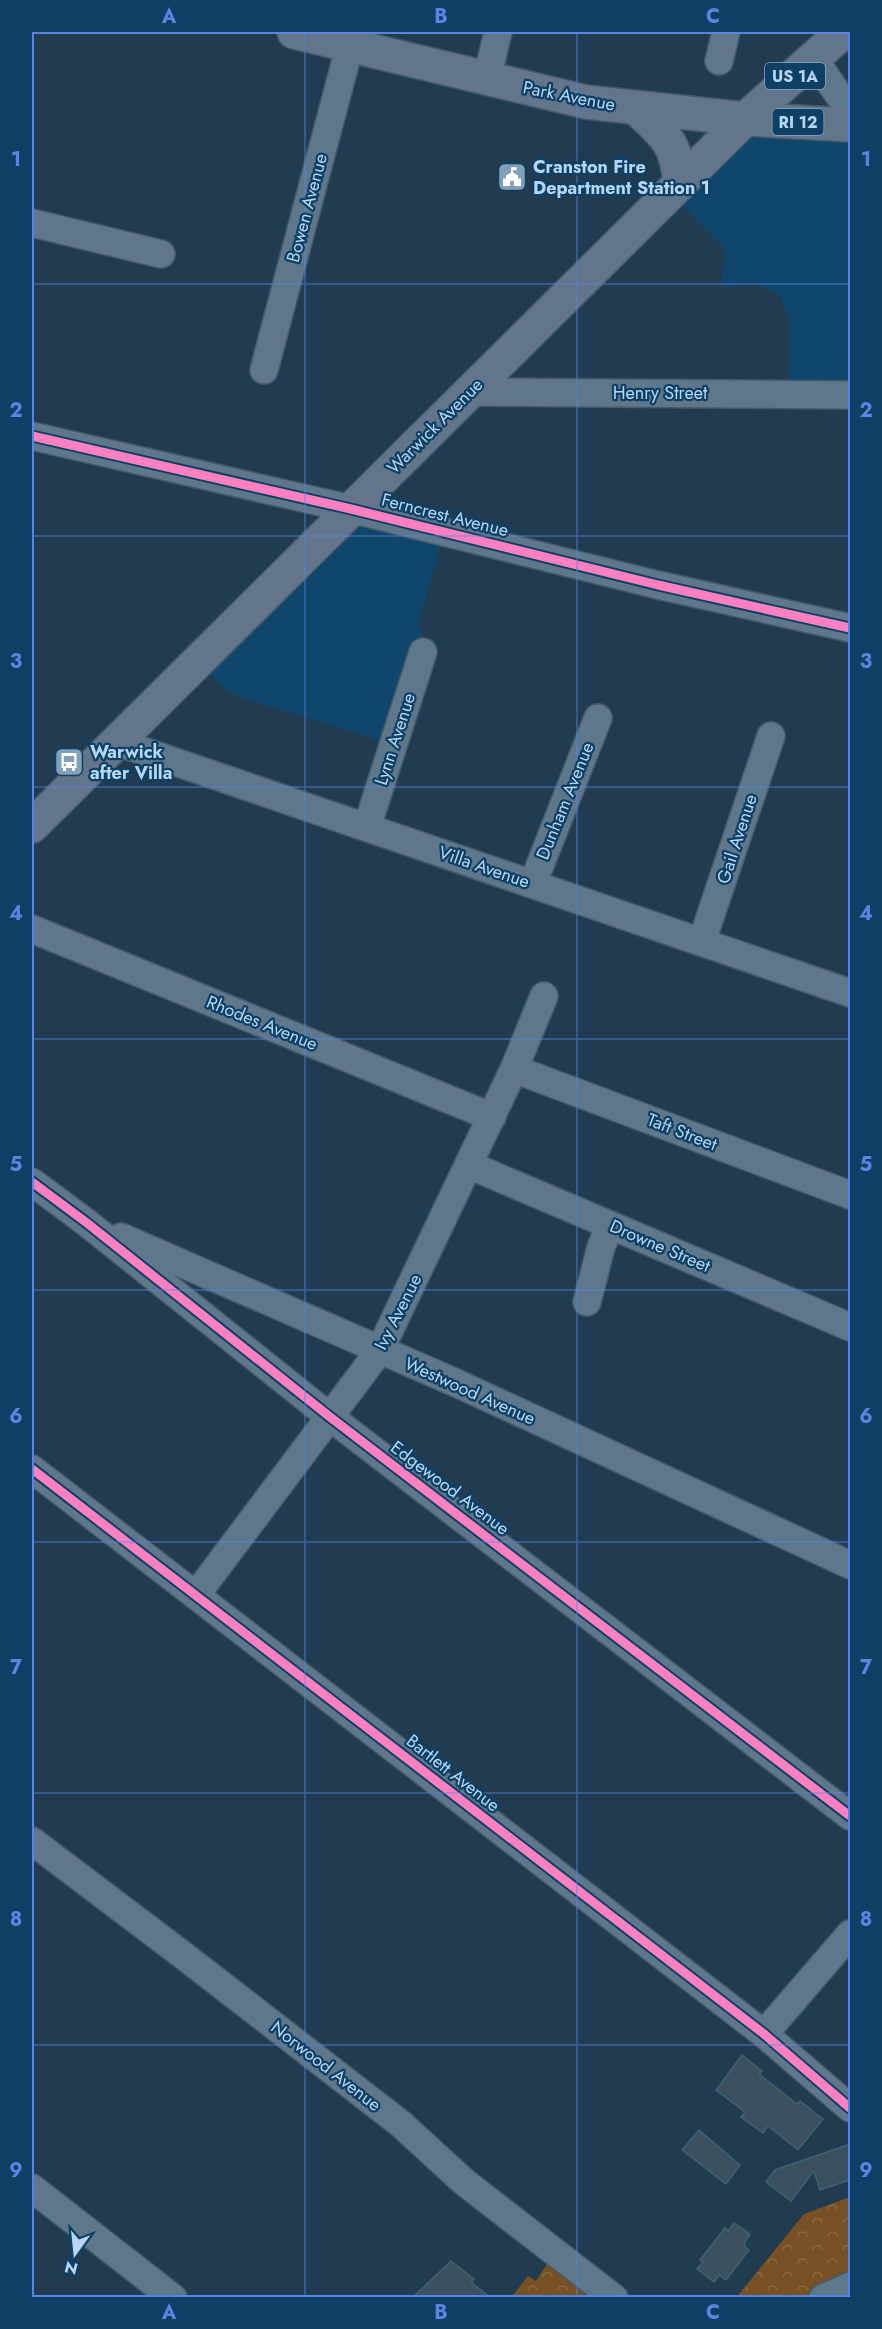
<svg xmlns="http://www.w3.org/2000/svg" width="882" height="2329" font-family="Jost,sans-serif">
  <style>
    .built { fill: #10466c }
    .forest { fill: url(#forest-crowns) }
    .building { fill: #3c515f; stroke: #3f6273; stroke-width: 1.5 }
    .lines { fill: none; stroke-linecap: round; stroke-linejoin: round }
    .minor-casing { stroke: #445a6b; stroke-width: 30 }
    .major-casing { stroke: #445a6b; stroke-width: 36 }
    .minor { stroke: #5f778a; stroke-width: 27 }
    .major { stroke: #62758b; stroke-width: 33 }
    .cycleway-casing { stroke: #0d4064; stroke-width: 13 }
    .cycleway { stroke: #ff80c0; stroke-width: 9 }
    .grid { fill: none; stroke: #5b84e2; stroke-width: 1.5; stroke-opacity: 0.55 }
    .labels { text-anchor: middle; dominant-baseline: central; stroke-width: 4.5; stroke-linejoin: round; paint-order: stroke }
    .shield { fill: #0d4064; stroke: #84a9c7; stroke-width: 1.5 }
    .shield-label { font-size: 16px; font-weight: bold; fill: #b7d6f2 }
    .street-label { font-size: 18px; fill: #b7d6f2; stroke: #0d4064 }
    .poi-label { font-size: 18px; font-weight: bold; fill: #b7d6f2; stroke: #0d4064; text-anchor: start }
    .neatline { fill: none; stroke: #5b84e2; stroke-width: 2 }
    .grid-label { font-size: 20px; text-anchor: middle; font-weight: bold; fill: #5b84e2 }
  </style>
  <defs>
    <pattern id="forest-crowns" width="20" height="18" patternUnits="userSpaceOnUse" patternTransform="scale(1.5)"><rect width="20" height="18" fill="#775123"/><path d="M2 6a3 3 0 1 1 6 0M12 15a3 3 0 1 1 6 0" fill="none" stroke="#886943"/></pattern>
  </defs>
  <rect width="100%" height="100%" fill="#213c50"/>
  <g class="built">
    <path d="M742,120L850,124V395L788,392V320L781,296L757,284L721,287L725,249L672,195Z"/>
    <path d="M347,512L443,538L418,625L426,642L392,744L233,695L198,663Z"/>
  </g>
  <g class="forest">
    <path d="M850,2197V2297L736,2298L804,2214Z"/>
    <path d="M556,2250L620,2298H497L514,2294L528,2276L536,2281Z"/>
  </g>
  <g class="building">
    <path d="M742,2055L762,2071L759,2074L797,2104L800,2101L823,2119L798,2150L768,2126L763,2133L741,2117L745,2112L716,2090Z"/>
    <path d="M699,2130L740,2165L726,2184L682,2150Z"/>
    <path d="M850,2144V2180L820,2190L814,2171L791,2201L766,2182L775,2170Z"/>
    <path d="M734,2223L750,2234L744,2243L745,2244L744,2246L749,2250L726,2280L719,2275L714,2282L697,2269L703,2262L700,2260L725,2228L728,2231Z"/>
    <path d="M451,2261L474,2279L471,2282L491,2298H412Z"/>
  </g>
  <g class="lines">
    <g class="minor-casing">
      <g id="minor">
        <path d="M814,59L840,97L850,103"/>
        <path d="M719,61L726,32"/>
        <path d="M487,78L498,32"/>
        <path d="M32,223L161,254"/>
        <path d="M264,370L350,45"/>
        <path d="M469,392L850,395"/>
        <path d="M32,436L351,509L658,585L850,628"/>
        <path d="M117,742L850,993"/>
        <path d="M367,827L423,652"/>
        <path d="M533,883L598,718"/>
        <path d="M32,929L492,1117"/>
        <path d="M702,941L771,736"/>
        <path d="M514,1069L850,1195"/>
        <path d="M469,1165L850,1327"/>
        <path d="M32,1182L87,1223L330,1417L850,1816"/>
        <path d="M121,1237L454,1382L850,1565"/>
        <path d="M587,1302L601,1247L610,1225"/>
        <path d="M32,1469L764,2034L850,2108"/>
        <path d="M196,1595L380,1350L514,1069L544,996"/>
        <path d="M32,1841L188,1959L401,2124L463,2181L614,2298"/>
        <path d="M764,2034L850,1934"/>
        <path d="M32,2188L173,2298"/>
        <path d="M823,2298L850,2286"/>
      </g>
    </g>
    <g class="major-casing">
      <g id="major">
        <path d="M294,32L586,102L745,119L850,125"/>
        <path d="M636,108C666,136 676,142 680,184"/>
        <path d="M32,826L745,119L843,32"/>
      </g>
    </g>
    <use href="#minor" class="minor"/>
    <use href="#major" class="major"/>
    <g class="cycleway-casing">
      <g id="cycleway">
        <path d="M32,436L351,509L658,585L850,628"/>
        <path d="M32,1182L87,1223L330,1417L850,1816"/>
        <path d="M32,1469L764,2034L850,2108"/>
      </g>
    </g>
    <use href="#cycleway" class="cycleway"/>
  </g>
  <path class="grid" d="M305,32V2298M577,32V2298M32,284H850M32,536H850M32,787H850M32,1039H850M32,1290H850M32,1542H850M32,1793H850M32,2045H850"/>
  <defs>
    <g id="civic-square" transform="scale(1.5)"><rect x="-9" y="-9" width="18" height="18" rx="4" fill="#82a0b9" stroke="#0d4064"/><path d="M-.6-6.5H3V-4.5H.6V-3L4-1V1h2V6H-6V1h2V-1L-.6-3ZM-1.2 2.5V6h2.4V2.5Z" fill="#fff"/></g>
    <g id="bus-square" transform="scale(1.5)"><rect x="-9" y="-9" width="18" height="18" rx="4" fill="#82a0b9" stroke="#0d4064"/><path d="M-5-6H5V4H4V6H2V4H-2V6H-4V4H-5ZM-3.5-4V0h7V-4ZM-3.5 1.2v1.5H-2V1.2ZM2 1.2v1.5H3.5V1.2Z" fill="#fff"/></g>
  </defs>
  <g fill-rule="evenodd">
    <use href="#civic-square" x="512" y="177"/>
    <use href="#bus-square" x="69" y="762"/>
  </g>
  <g class="labels">
    <g class="shield">
      <rect x="765" y="63" width="60" height="26" rx="4.5"/>
      <rect x="772.5" y="109" width="51" height="26" rx="4.5"/>
    </g>
    <g class="shield-label">
      <text x="795" y="76">US 1A</text>
      <text x="798" y="122">RI 12</text>
    </g>
    <g class="street-label">
      <text transform="translate(569 96) rotate(11)">Park Avenue</text>
      <text transform="translate(307 208) rotate(-75)">Bowen Avenue</text>
      <text x="660" y="393">Henry Street</text>
      <text transform="translate(435 426) rotate(-45)">Warwick Avenue</text>
      <text transform="translate(445 515) rotate(14)">Ferncrest Avenue</text>
      <text transform="translate(395 739) rotate(-72)">Lynn Avenue</text>
      <text transform="translate(565 801) rotate(-68)">Dunham Avenue</text>
      <text transform="translate(737 839) rotate(-72)">Gail Avenue</text>
      <text transform="translate(484 867) rotate(19)">Villa Avenue</text>
      <text transform="translate(262 1023) rotate(22)">Rhodes Avenue</text>
      <text transform="translate(682 1132) rotate(21)">Taft Street</text>
      <text transform="translate(660 1246) rotate(23)">Drowne Street</text>
      <text transform="translate(398 1312) rotate(-63)">Ivy Avenue</text>
      <text transform="translate(470 1391) rotate(24)">Westwood Avenue</text>
      <text transform="translate(450 1488) rotate(37)">Edgewood Avenue</text>
      <text transform="translate(453 1773) rotate(38)">Bartlett Avenue</text>
      <text transform="translate(326 2066) rotate(38)">Norwood Avenue</text>
    </g>
    <g class="poi-label">
      <text x="533" y="167">Cranston Fire<tspan x="533" dy="21">Department Station 1</tspan></text>
      <text x="90" y="752">Warwick<tspan x="90" dy="21">after Villa</tspan></text>
    </g>
  </g>
  <rect width="882" height="2329" fill="none" stroke="#0d4064" stroke-width="66"/>
  <g transform="translate(75 2254) rotate(195)" stroke="#0d4064" stroke-width="4.5" paint-order="stroke">
  <path d="M0-4.5L10 22L0 15L-10 22Z" fill="#b7d6f2"/>
  <text y="-9" font-size="16" font-weight="bold" text-anchor="middle" fill="#b7d6f2">N</text>
  </g>
  <rect x="33" y="33" width="816" height="2263" class="neatline"/>
  <g class="grid-label">
    <text x="169" y="23">A</text>
    <text x="441" y="23">B</text>
    <text x="713" y="23">C</text>
    <text x="16" y="166">1</text>
    <text x="866" y="166">1</text>
    <text x="16" y="417">2</text>
    <text x="866" y="417">2</text>
    <text x="16" y="668">3</text>
    <text x="866" y="668">3</text>
    <text x="16" y="920">4</text>
    <text x="866" y="920">4</text>
    <text x="16" y="1171">5</text>
    <text x="866" y="1171">5</text>
    <text x="16" y="1423">6</text>
    <text x="866" y="1423">6</text>
    <text x="16" y="1674">7</text>
    <text x="866" y="1674">7</text>
    <text x="16" y="1926">8</text>
    <text x="866" y="1926">8</text>
    <text x="16" y="2177">9</text>
    <text x="866" y="2177">9</text>
    <text x="169" y="2319">A</text>
    <text x="441" y="2319">B</text>
    <text x="713" y="2319">C</text>
  </g>
</svg>
